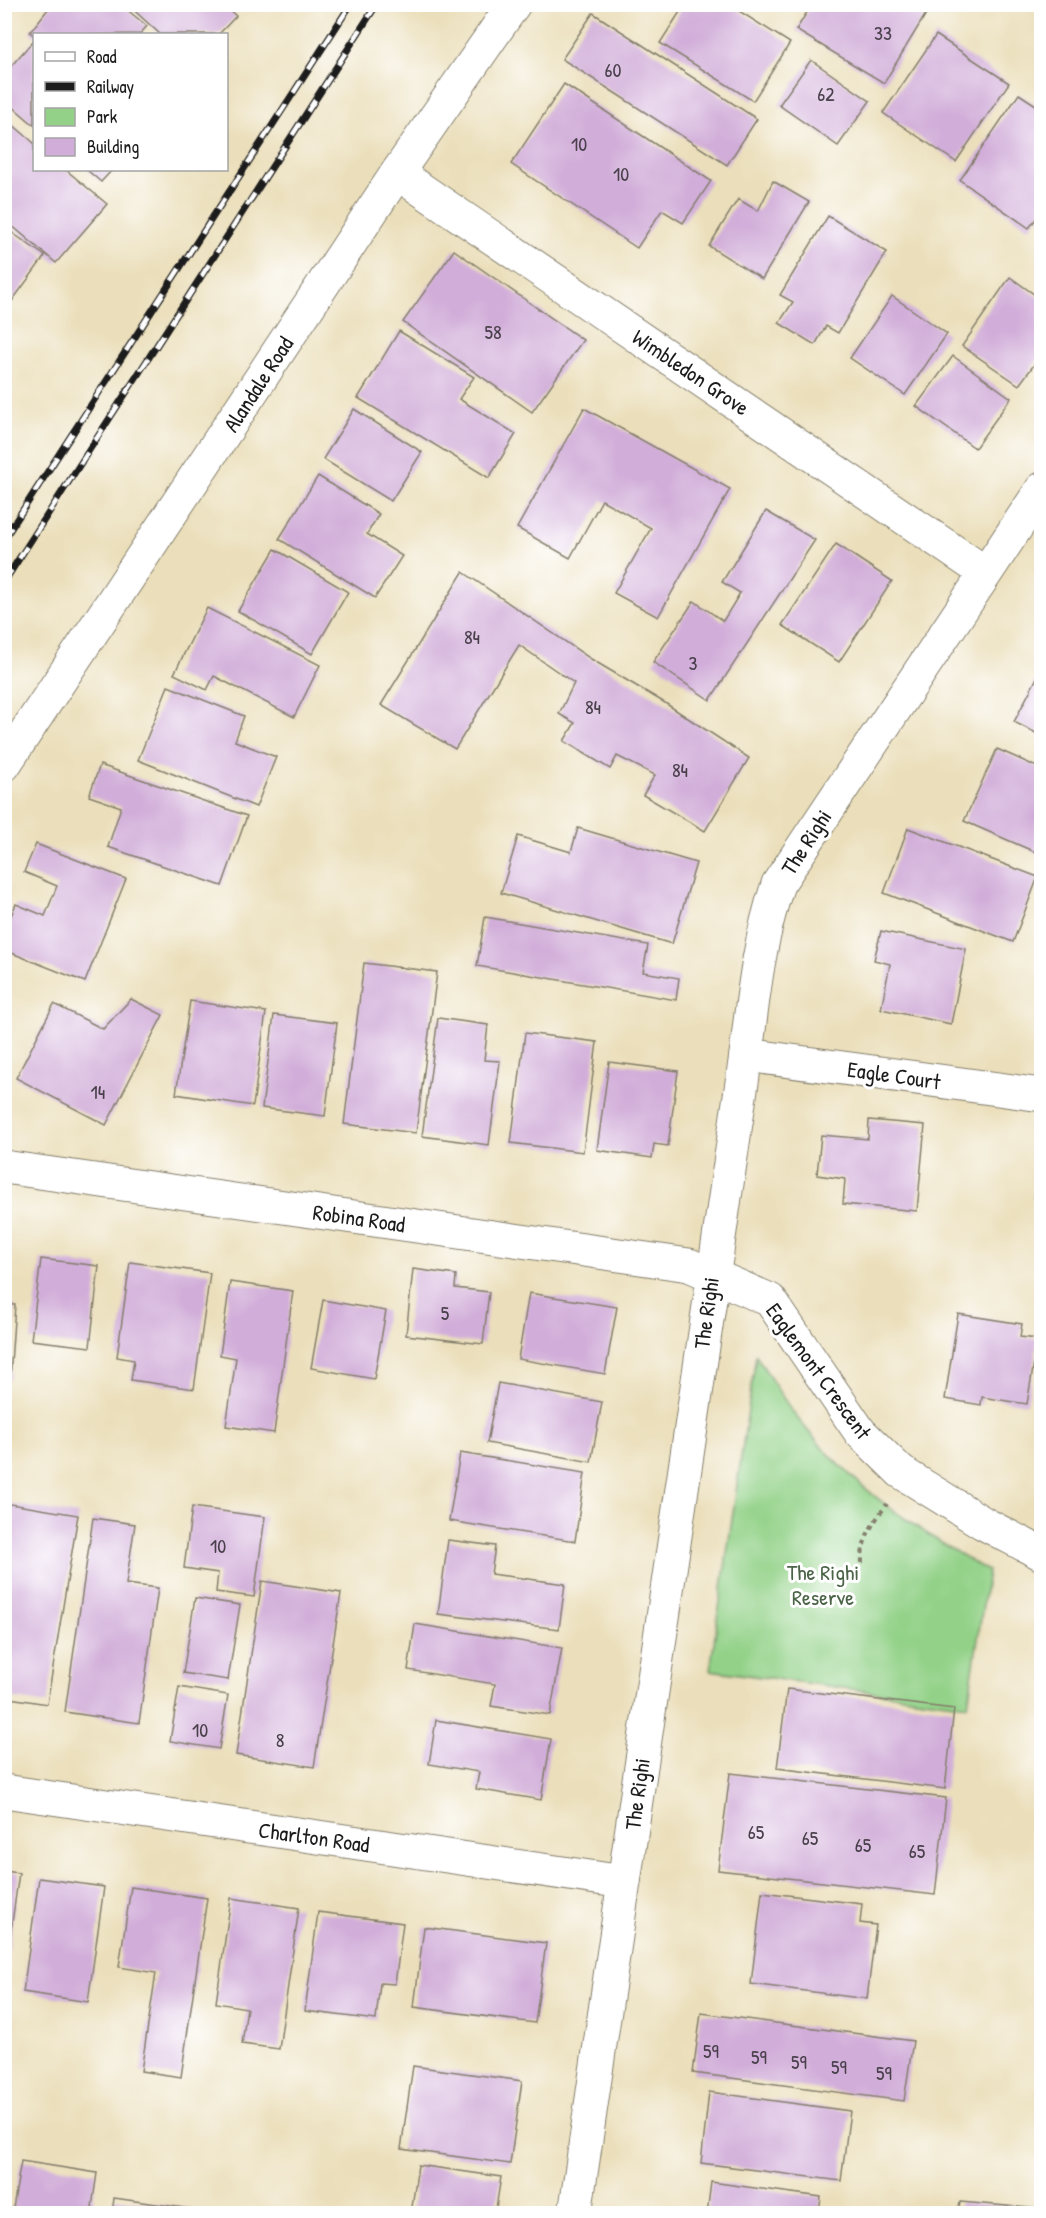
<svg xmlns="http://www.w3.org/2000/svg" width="1046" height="2218" font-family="'Patrick Hand',sans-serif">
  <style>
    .green { fill: #92d187; stroke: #577652; stroke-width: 1.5 }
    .building { fill: #d1aed9 }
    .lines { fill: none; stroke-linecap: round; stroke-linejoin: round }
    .minor-casing { stroke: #847e6c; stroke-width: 35 }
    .path { stroke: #847e6c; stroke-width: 4; stroke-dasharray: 4.5 4.5; stroke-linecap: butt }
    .minor { stroke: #fff; stroke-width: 33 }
    .rail-casing { stroke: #1c1c1c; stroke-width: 7 }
    .rail { stroke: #fff; stroke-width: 4.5; stroke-dasharray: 14; stroke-linecap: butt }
    .labels { text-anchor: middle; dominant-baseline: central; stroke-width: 6; stroke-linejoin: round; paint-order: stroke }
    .number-label { font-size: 20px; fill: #49404b }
    .street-label { font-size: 22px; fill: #1c1c1c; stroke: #fff }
    .park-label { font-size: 22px; fill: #4b6447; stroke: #fff }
  </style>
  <rect width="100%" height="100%" fill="#fff"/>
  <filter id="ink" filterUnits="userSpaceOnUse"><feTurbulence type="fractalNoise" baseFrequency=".0167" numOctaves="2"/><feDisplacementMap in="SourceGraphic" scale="12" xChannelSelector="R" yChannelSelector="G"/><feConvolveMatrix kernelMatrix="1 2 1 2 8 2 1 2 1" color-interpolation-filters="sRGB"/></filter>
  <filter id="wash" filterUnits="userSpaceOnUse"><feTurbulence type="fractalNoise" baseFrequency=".008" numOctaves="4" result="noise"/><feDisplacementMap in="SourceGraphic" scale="24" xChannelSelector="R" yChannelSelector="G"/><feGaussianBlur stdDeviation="1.35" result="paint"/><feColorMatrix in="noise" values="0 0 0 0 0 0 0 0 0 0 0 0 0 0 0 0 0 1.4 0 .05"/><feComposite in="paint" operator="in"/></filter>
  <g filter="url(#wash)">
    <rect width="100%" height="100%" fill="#ebdfbb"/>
    <path class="green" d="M756,1355C770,1377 783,1400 799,1420C853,1488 914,1528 988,1571L968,1705L710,1670Z"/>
    <g id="blocks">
      <g class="building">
        <path d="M52,4H120L147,26L140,34L34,36L30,32Z"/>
        <path d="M127,4H223L236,16L219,34H160Z"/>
        <path d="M685,4H728L790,43L753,101L660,43Z"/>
        <path d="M812,4H932L884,83L796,30Z"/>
        <path d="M593,13L757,119L727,165L562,59Z"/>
        <path d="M936,35L1009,83L956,162L883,113Z"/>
        <path d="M33,41L34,42V125L4,99V74Z"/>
        <path d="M811,60L870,101L838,146L779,105Z"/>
        <path d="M564,84L711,181L683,223L662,210L637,248L511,164Z"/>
        <path d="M1019,94L1042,109V211L1029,228L960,180Z"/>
        <path d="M4,117L34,143V170H66L107,204L56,263L4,219Z"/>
        <path d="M87,170H112L101,182Z"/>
        <path d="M773,181L809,202L762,279L709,246L738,199L758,211Z"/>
        <path d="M828,216L887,252L838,333L826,326L815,345L779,323L793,302L780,295Z"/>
        <path d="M4,227L45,256L4,312Z"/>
        <path d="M454,250L583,340L532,412L403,322Z"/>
        <path d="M1010,277L1042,300V354L1019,385L962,346Z"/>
        <path d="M892,296L947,334L905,395L850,358Z"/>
        <path d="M399,331L474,377L459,399L516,434L489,478L358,398Z"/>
        <path d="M953,356L1011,398L975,448L916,406Z"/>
        <path d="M584,408L730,489L658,617L614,593L651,528L602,500L570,558L517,528Z"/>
        <path d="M354,409L422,452L391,501L323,459Z"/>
        <path d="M318,476L379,514L367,534L402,556L375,598L279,539Z"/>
        <path d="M766,511L815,540L710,700L653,662L694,601L723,621L740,593L722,582Z"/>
        <path d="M836,544L892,581L839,662L782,625Z"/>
        <path d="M275,549L348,592L312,654L238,611Z"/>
        <path d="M463,572L591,659L665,703L749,758L705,831L643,795L655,775L617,756L610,769L564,741L575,723L559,714L574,683L519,645L455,749L381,705Z"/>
        <path d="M207,608L320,665L294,717L214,676L207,690L174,674Z"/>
        <path d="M1042,668V736L1014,722Z"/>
        <path d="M168,686L244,716L235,741L276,757L256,807L138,760Z"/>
        <path d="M997,749L1042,769V855L964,821Z"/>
        <path d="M100,765L247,816L222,886L108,847L121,807L89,796Z"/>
        <path d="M578,828L696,863L672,944L501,893L518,836L571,852Z"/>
        <path d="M908,828L1038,877L1013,942L884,893Z"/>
        <path d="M36,844L126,879L85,982L4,950V932L16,904L45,916L57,886L24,872Z"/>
        <path d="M485,917L648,945L643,972L679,978L676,1000L477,966Z"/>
        <path d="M881,931L966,949L951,1024L881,1009L890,964L874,960Z"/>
        <path d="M364,963L437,972L416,1133L344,1124Z"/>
        <path d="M131,999L163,1015L106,1125L16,1078L54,1004L103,1029Z"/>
        <path d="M190,1001L266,1012L253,1106L176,1094Z"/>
        <path d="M274,1015L337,1023L325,1116L262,1108Z"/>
        <path d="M438,1018L488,1025L484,1060L500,1061L489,1145L422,1136Z"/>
        <path d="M525,1033L597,1042L583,1152L511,1143Z"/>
        <path d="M609,1062L678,1071L668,1146L654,1144L652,1158L597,1150Z"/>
        <path d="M869,1120L925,1125L917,1211L843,1204L845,1179L817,1175L821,1135L868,1139Z"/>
        <path d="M1042,1191V1207L1034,1197Z"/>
        <path d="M41,1259L99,1266L90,1347L31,1340Z"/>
        <path d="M130,1262L210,1273L194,1389L131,1380L134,1360L117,1357Z"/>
        <path d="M413,1269L456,1275L455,1288L489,1292L483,1344L406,1335Z"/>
        <path d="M230,1282L293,1291L274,1433L226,1426L236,1358L220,1355Z"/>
        <path d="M529,1293L617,1307L605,1374L518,1359Z"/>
        <path d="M323,1300L386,1311L374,1379L311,1368Z"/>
        <path d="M4,1304L15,1305L10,1379L4,1378Z"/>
        <path d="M958,1314L1022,1324L1020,1337L1038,1339L1027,1404L982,1397L981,1405L945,1399Z"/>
        <path d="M498,1383L602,1402L591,1462L487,1443Z"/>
        <path d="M460,1453L585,1473L575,1541L449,1521Z"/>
        <path d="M4,1503L78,1515L47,1704L4,1697Z"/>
        <path d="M192,1507L265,1517L254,1597L216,1592L218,1573L184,1568Z"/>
        <path d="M93,1518L135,1524L126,1584L158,1588L139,1723L65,1712Z"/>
        <path d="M448,1540L495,1546L491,1574L565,1584L559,1629L438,1614Z"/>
        <path d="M262,1581L341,1593L314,1767L236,1755Z"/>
        <path d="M195,1598L240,1605L228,1680L183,1673Z"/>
        <path d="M415,1624L562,1648L550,1715L491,1706L495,1684L408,1670Z"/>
        <path d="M179,1687L228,1695L219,1749L170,1741Z"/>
        <path d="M787,1689L954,1709L945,1789L777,1768Z"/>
        <path d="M436,1720L551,1739L541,1800L476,1789L479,1772L429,1764Z"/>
        <path d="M730,1773L946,1798L935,1895L718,1870Z"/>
        <path d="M4,1871L19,1873L6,1966H4Z"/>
        <path d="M39,1878L104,1887L88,2002L23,1992Z"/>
        <path d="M131,1887L207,1898L181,2077L141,2071L156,1973L119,1967Z"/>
        <path d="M762,1892L862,1904L860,1923L876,1925L867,1999L751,1984Z"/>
        <path d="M231,1898L299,1908L279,2049L242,2044L247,2008L216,2003Z"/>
        <path d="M318,1912L403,1923L395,1984L380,1983L376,2020L305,2011Z"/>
        <path d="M424,1927L546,1943L535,2023L414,2007Z"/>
        <path d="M701,2013L913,2041L904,2101L693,2073Z"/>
        <path d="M413,2066L522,2081L510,2164L401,2149Z"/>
        <path d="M709,2092L850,2111L841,2181L701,2163Z"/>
        <path d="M21,2161L97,2173L91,2214H12Z"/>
        <path d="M418,2165L501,2177L495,2214H411Z"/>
        <path d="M711,2182L821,2197L819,2214H707Z"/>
        <path d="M114,2198L191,2209L190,2214H112Z"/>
        <path d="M960,2202L1042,2209V2214H958Z"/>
      </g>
    </g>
  </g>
  <g filter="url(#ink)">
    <use href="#blocks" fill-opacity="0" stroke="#847e6c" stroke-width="1.5"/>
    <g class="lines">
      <g class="minor-casing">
        <g id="minor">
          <path d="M397,173L984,572"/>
          <path d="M4,765L397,173L514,4"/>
          <path d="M746,1055L1042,1095"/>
          <path d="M4,1167L689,1265L770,1300L860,1432L901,1472L983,1523L1042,1554"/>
          <path d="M4,1791L624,1882"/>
          <path d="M575,2214L746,1055C753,996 759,940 778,884L1042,489"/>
        </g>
      </g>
      <path class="path" d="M862,1563C861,1539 873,1523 887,1504"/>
      <use href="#minor" class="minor"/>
      <g class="rail-casing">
        <g id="rail">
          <path d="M4,539L351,4"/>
          <path d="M4,582L377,4"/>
        </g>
      </g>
      <use href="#rail" class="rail"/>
    </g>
  </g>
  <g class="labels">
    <g class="number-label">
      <text x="883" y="32">33</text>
      <text x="613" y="69">60</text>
      <text x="826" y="93">62</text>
      <text x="579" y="143">10</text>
      <text x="621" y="173">10</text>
      <text x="493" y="331">58</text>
      <text x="472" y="636">84</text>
      <text x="693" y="662">3</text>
      <text x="593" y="706">84</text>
      <text x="680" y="769">84</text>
      <text x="98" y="1091">14</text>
      <text x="445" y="1312">5</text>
      <text x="218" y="1545">10</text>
      <text x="200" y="1729">10</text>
      <text x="280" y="1739">8</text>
      <text x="756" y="1831">65</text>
      <text x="810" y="1837">65</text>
      <text x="863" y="1844">65</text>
      <text x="917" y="1850">65</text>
      <text x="711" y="2050">59</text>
      <text x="759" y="2056">59</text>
      <text x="799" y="2061">59</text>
      <text x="839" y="2066">59</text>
      <text x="884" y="2072">59</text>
    </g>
    <g class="street-label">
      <text transform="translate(691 372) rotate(34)">Wimbledon Grove</text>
      <text transform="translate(258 384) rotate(-57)">Alandale Road</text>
      <text transform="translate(806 842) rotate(-57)">The Righi</text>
      <text transform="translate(894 1075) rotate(8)">Eagle Court</text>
      <text transform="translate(359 1218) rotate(8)">Robina Road</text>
      <text transform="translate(706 1313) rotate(-82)">The Righi</text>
      <text transform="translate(819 1371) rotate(54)">Eaglemont Crescent</text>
      <text transform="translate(637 1794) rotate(-82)">The Righi</text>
      <text transform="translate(314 1837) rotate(8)">Charlton Road</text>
    </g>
    <g class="park-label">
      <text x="823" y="1572">The Righi<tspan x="823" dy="25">Reserve</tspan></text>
    </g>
  </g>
  <rect width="1046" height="2218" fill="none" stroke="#fff" stroke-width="24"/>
  <rect x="33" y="33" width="195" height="138" fill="#ffffff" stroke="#a4a4a4" stroke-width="1.5"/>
  <rect x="45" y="52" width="30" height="9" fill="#ffffff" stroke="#a4a4a4" stroke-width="1.5"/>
  <text x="87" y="63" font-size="18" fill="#1c1c1c">Road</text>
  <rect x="45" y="82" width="30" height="9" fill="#1c1c1c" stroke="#a4a4a4" stroke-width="1.5"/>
  <text x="87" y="93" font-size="18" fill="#1c1c1c">Railway</text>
  <rect x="45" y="108" width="30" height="18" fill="#92d187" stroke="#a4a4a4" stroke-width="1.5"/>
  <text x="87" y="123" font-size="18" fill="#1c1c1c">Park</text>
  <rect x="45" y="138" width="30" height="18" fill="#d1aed9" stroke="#a4a4a4" stroke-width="1.5"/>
  <text x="87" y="153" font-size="18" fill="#1c1c1c">Building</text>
</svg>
